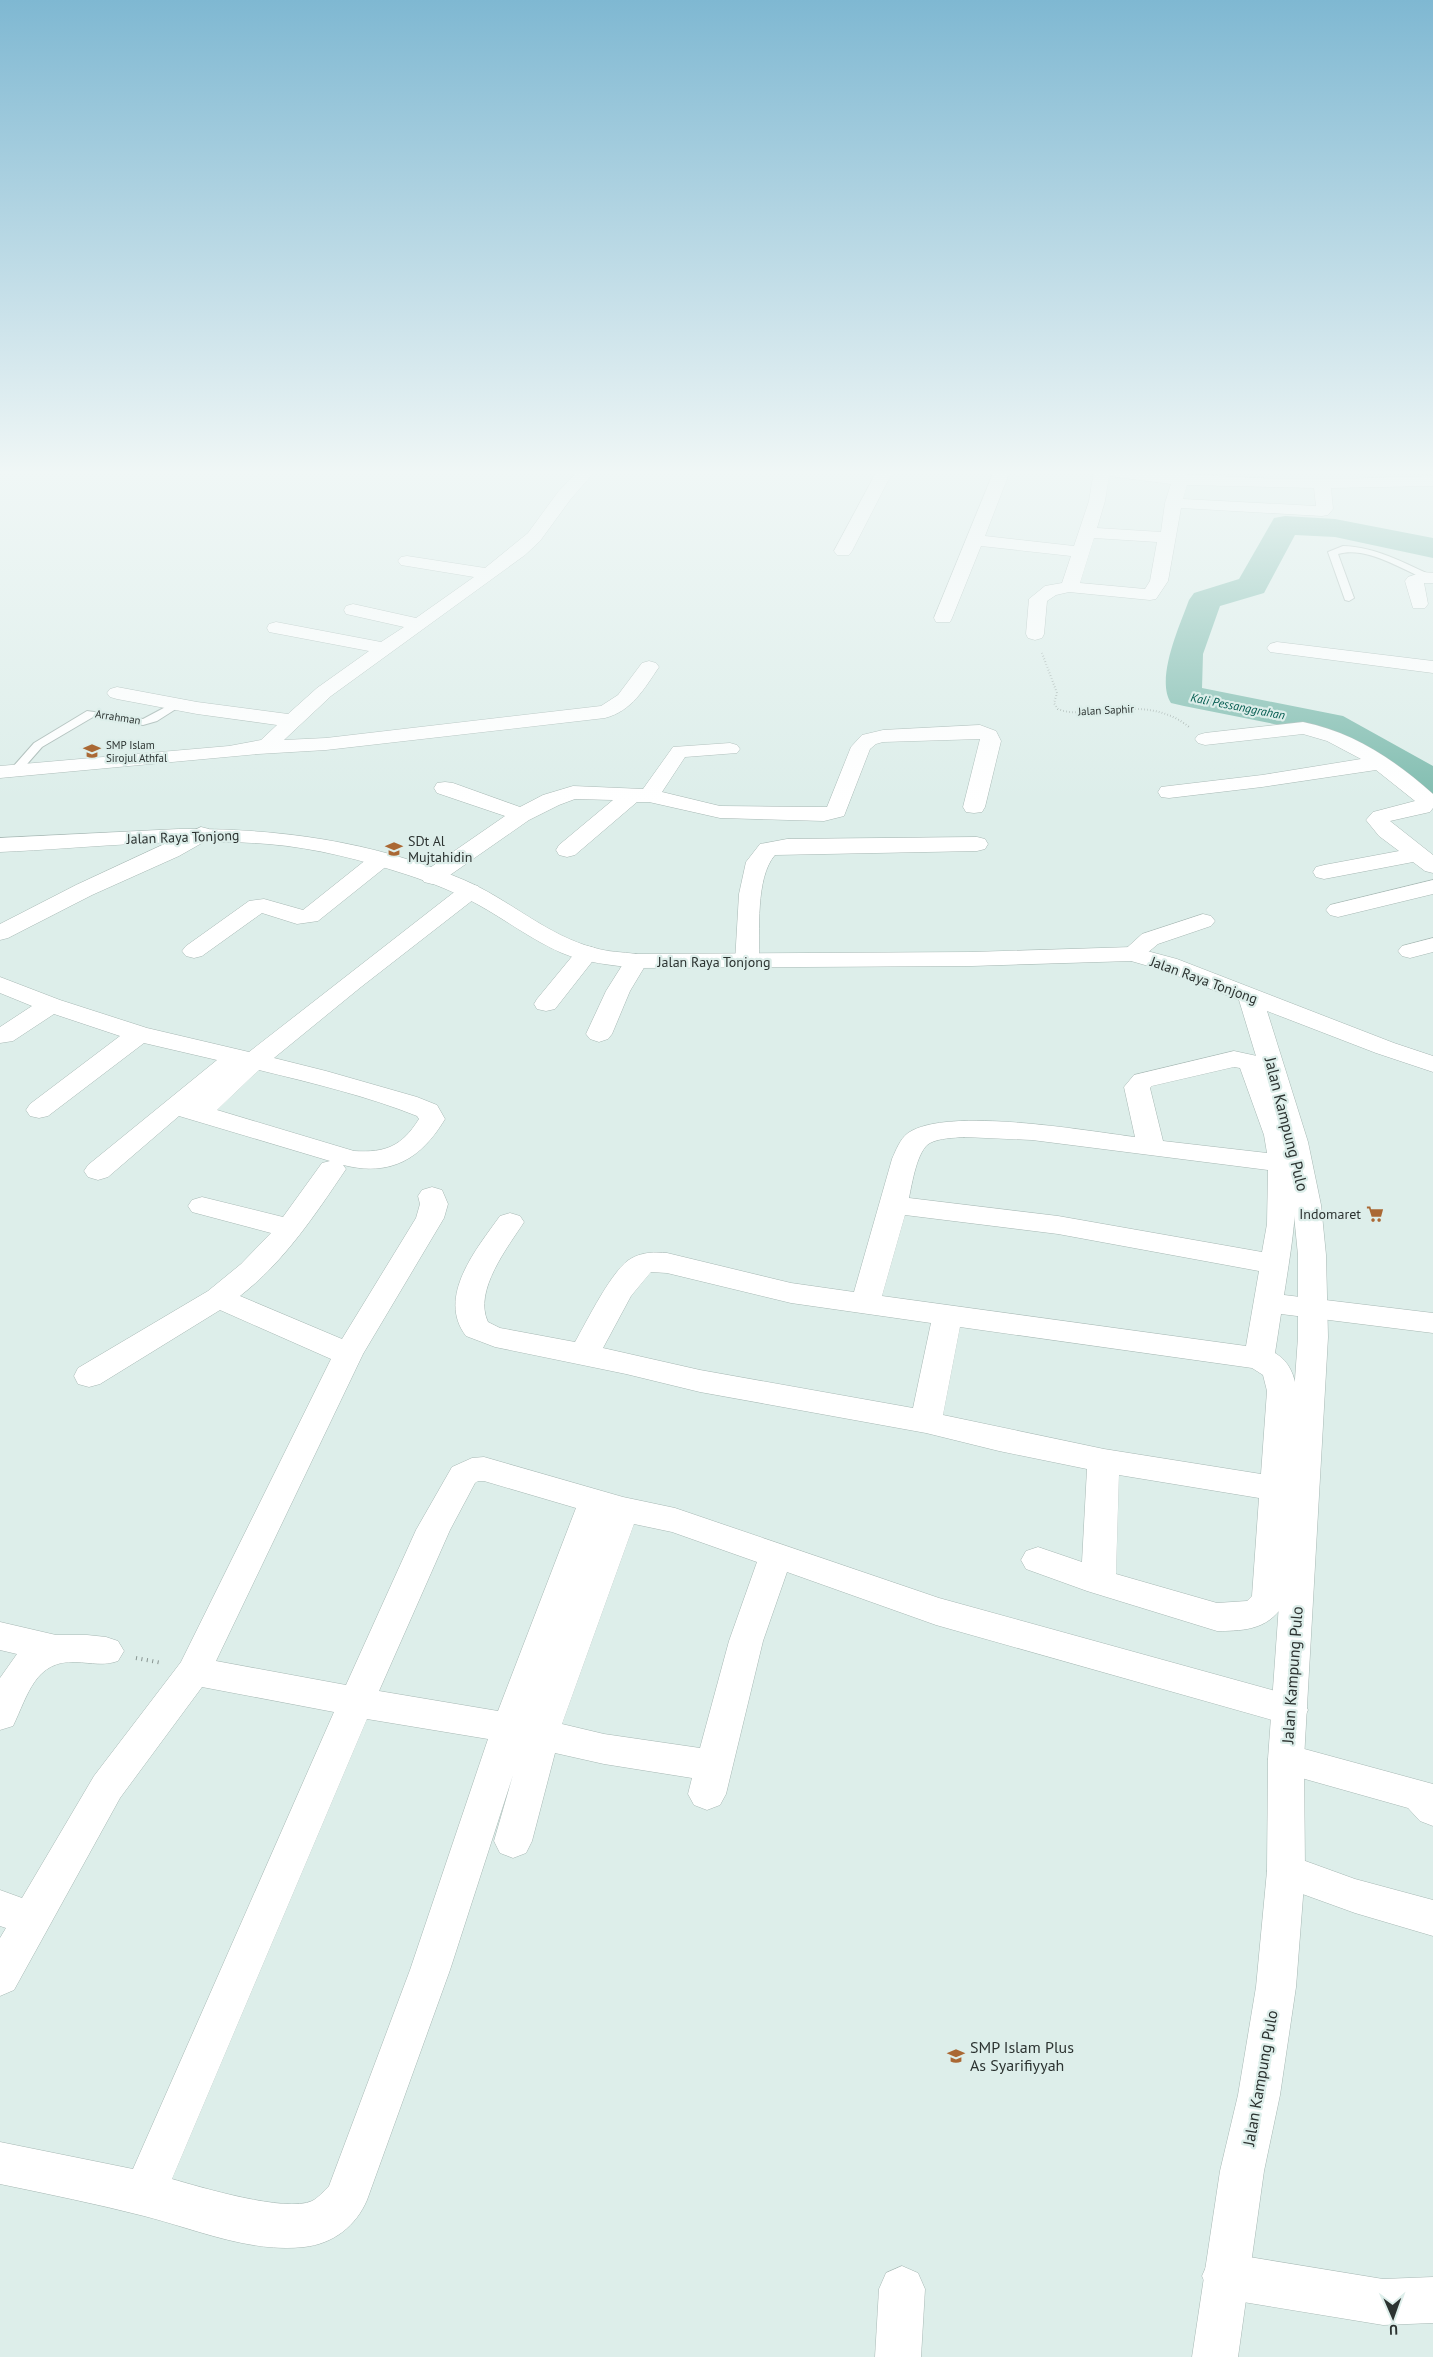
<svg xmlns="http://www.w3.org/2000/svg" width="1433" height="2357" font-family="'PT Sans',sans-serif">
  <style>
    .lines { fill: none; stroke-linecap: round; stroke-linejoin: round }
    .river { fill: #81bdb0; fill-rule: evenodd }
    .lane-casing { stroke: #a7b8b4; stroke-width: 2 }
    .street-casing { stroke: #a7b8b4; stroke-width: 1 }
    .secondary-casing { stroke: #a7b8b4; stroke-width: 1 }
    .path-far1 { stroke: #889491; stroke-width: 2; stroke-dasharray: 0.5 2.5; stroke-linecap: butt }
    .path { stroke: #889491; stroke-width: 4; stroke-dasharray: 1 4.5; stroke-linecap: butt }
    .lane { fill: #fff; fill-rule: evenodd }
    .street { fill: #fff; fill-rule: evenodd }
    .secondary { fill: #fff; fill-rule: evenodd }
    .labels { text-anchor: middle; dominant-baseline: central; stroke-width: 4.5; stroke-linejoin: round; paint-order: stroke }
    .far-street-label { font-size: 11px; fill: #2c3331; stroke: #ddeeea }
    .far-poi-label { font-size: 11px; fill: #2c3331; stroke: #ddeeea; text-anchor: start }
    .far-water-label { font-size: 12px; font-style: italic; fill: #015a4e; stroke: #ddeeea }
    .street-label { font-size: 14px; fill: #2c3331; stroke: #ddeeea }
    .poi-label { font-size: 14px; fill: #2c3331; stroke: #ddeeea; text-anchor: start }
    .near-street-label { font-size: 16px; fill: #2c3331; stroke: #ddeeea }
    .near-poi-label { font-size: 16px; fill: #2c3331; stroke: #ddeeea; text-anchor: start }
  </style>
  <rect width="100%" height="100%" fill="#ddeeea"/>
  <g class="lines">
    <path class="river" d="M1285,516L1335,519L1433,538V558L1335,537L1295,535L1264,593L1220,606L1203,654L1202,688L1343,716L1433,766V794L1419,790L1319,733L1184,706L1171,703C1155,679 1180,625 1189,600L1194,593L1239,579L1274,518Z"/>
    <g class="lane-casing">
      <g id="lane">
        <path d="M1343,546C1376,547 1404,563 1433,576V580H1427C1401,569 1367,546 1338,554L1354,598L1349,601L1345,600L1328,552Z"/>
        <path d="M175,702L179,703V707L157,721L143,725L93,717L42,747L21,771H13L11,769L34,743L87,711L143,719Z"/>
      </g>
    </g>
    <g class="street-casing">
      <g id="street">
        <path d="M578,471H595L570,500L540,541L525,555L331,696L284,740L326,738L601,706L618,695L642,663L649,661L656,663L659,667C644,689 632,711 605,718L326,750L258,754L0,778V766L229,746L261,740L277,725L197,714L117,699L110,697L107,693L110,689L117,687L197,702L288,714L317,688L369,651L269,632L267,628L269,624L276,622L381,642L404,627L346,614L344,610L346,606L353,604L416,618L474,577L401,565L398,561L401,557L407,556L485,568L528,533L558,492Z"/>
        <path d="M877,471H893L852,551L849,555H837L834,551Z"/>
        <path d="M994,471H1010L985,536L1074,546L1089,501L1094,471C1160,471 1226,478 1292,479C1339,480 1386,477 1433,476V486L1331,488L1333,509L1328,515L1322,516L1181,508L1168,581L1156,599L1150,600L1069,592L1056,595L1047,601L1044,634L1042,638L1035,640L1028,638L1026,634L1029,599L1045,586L1062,583L1071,556L981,546L952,618L950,622H936L934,618ZM1109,476L1171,484L1165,503L1161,532L1097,528L1105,501ZM1187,485L1314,488L1316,506L1183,499ZM1094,538L1157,542L1150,581L1145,589L1080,583Z"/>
        <path d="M1423,572L1433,573V583H1424L1428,604L1425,608H1413L1405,581L1408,577Z"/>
        <path d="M1277,642L1433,661V673L1270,652L1267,648L1270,644Z"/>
        <path d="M1303,722C1353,732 1395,760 1433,794V808L1430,812L1390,821L1433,855V873L1425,871L1413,862L1324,879L1316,877L1313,872L1316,867L1324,865L1399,851L1379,836L1366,820L1373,812L1415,801L1376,770L1262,787L1169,798L1161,797L1158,792L1161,787L1169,786L1262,775L1361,759L1327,741L1303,734L1205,745L1198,743L1195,739L1198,735L1205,733Z"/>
        <path d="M980,725L996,731L1001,741L985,807L982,812L974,813L966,812L963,807L980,739L883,742L876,744L870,749L844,816L824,821L720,818L649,802H637L575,855L567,857L559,855L556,850L559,845L613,800L575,799L559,805L529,820L440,882L432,884L424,882L421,877L424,872L505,816L437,793L434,788L437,783L445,782L453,783L520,807L543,795L573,786L643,789L673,747L730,743L737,745L740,749L737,753L685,757L662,792L720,806L824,807H827L851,747L862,735L883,730Z"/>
        <path d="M201,827L209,829L212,834L209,839L179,856L92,895L8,938L0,940V924L76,885Z"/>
        <path d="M977,837L985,839L988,844L985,849L977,851L775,855C755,878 760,932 759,962L755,967L747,969L739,967L735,962L739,894L746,862L760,844L787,839Z"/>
        <path d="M380,853L388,855L391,860L388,865L318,921L297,924L262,913L202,956L194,958L186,956L182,951L186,946L249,901L264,899L303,910L372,855Z"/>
        <path d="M1433,880V894L1338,917L1330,915L1326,910L1330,905Z"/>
        <path d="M470,884L478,886L481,891L478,896L361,987L274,1058L326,1071L417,1097L437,1105L445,1119C421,1159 391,1177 343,1165L346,1169C315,1215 284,1262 240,1296L342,1339L416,1218L420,1204L418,1196L422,1190L432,1187L442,1190L448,1204L444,1218L363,1354L216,1661L346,1685L416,1530L452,1467L472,1458L484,1457L623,1497L675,1508L939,1598L1290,1695L1303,1700L1308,1710L1303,1720L1290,1725L936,1625L787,1572L763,1641L726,1794L720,1805L707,1810L694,1805L688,1794L692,1778L604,1764L555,1753L532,1841L526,1853L513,1858L500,1853L494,1841L513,1775L450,1970L367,2200C356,2226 333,2244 304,2247C250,2253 195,2229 144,2216C97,2204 48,2194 0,2184V2142L133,2169L334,1712L202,1687L120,1798L14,1990L0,1996V1938L6,1928L0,1926V1890L22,1898L94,1776L181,1662L331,1359L220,1310L100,1384L89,1387L78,1384L74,1376L78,1368L208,1291L241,1264L271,1233L192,1212L188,1206L192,1200L202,1197L283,1217L322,1163L330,1161L179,1116L108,1177L98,1180L88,1177L84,1171L88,1165L217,1060L144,1043L48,1116L39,1118L30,1116L26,1110L30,1104L120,1036L54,1014L13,1041L0,1043V1027L32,1006L0,993V977L60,1000L147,1028L249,1052L462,886ZM259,1070C312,1083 367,1096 417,1116L419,1119C402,1146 386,1153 354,1151L217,1110ZM478,1481H484L576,1508L498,1711L379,1691L450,1530L475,1483ZM634,1524L672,1532L757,1562L729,1641L700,1748L604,1734L562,1724ZM367,1719L488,1739L410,1970L329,2186C324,2191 318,2198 312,2201C286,2213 200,2187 172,2179Z"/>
        <path d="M1203,914L1211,916L1215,921L1211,926L1158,944L1140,959L1132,961L1124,959L1120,954L1142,934Z"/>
        <path d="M1433,938V952L1410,958L1402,956L1398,951L1402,946Z"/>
        <path d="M587,946L595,948L599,953L595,958L555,1009L546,1011L537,1009L534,1004L537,999L579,948Z"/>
        <path d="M636,954L644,956L648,961L630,991L612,1034L608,1039L599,1042L590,1039L586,1034L606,991L628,956Z"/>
        <path d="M1234,1051L1257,1056L1265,1065C1273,1089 1286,1113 1291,1138C1302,1190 1292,1243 1284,1295L1433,1313V1333L1281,1314L1275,1353C1290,1362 1294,1375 1297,1391L1286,1600C1271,1629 1247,1631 1217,1631L1087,1591L1026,1569L1021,1560L1026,1551L1038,1547L1082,1562L1087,1469L999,1451L926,1433L700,1392L626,1374L495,1347L466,1336C436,1297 477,1248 500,1216L510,1213L520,1216L524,1222C508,1247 473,1291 488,1322L500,1328L575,1342C586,1323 613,1267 632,1258C643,1252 655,1252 667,1253L791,1283L854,1292L892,1159C896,1150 900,1139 908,1133C947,1106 1087,1131 1135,1137L1124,1087L1134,1075ZM1234,1067L1240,1068L1264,1135L1267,1153L1163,1141L1150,1088L1152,1086ZM964,1137L1032,1140L1268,1170L1267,1224L1262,1252L1058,1216L909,1198C912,1184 917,1150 930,1143C940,1138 953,1138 964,1137ZM905,1215L1058,1234L1259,1271L1246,1346L882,1296ZM651,1272L667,1273L791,1303L931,1323L913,1408L700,1370L603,1348L631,1296ZM960,1327L1252,1368L1263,1375L1267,1391L1261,1474L1104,1449L943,1415ZM1119,1475L1259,1498L1252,1596L1247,1601L1217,1603L1116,1574Z"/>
        <path d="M0,1622L56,1635H87L106,1637L118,1641L124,1651L118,1661C104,1666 92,1663 76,1662C35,1660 28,1695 13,1726L0,1730V1678L17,1654L0,1650Z"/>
        <path d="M1286,1744L1433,1784V1826L1420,1821L1408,1808L1273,1770L1268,1759L1273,1748Z"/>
        <path d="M1286,1854L1355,1879L1433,1900V1936L1355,1913L1272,1883L1267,1871L1272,1859Z"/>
        <path d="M1225,2253L1383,2279L1433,2277V2323L1383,2325L1225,2299L1209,2292L1202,2276L1209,2260Z"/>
        <path d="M902,2266L918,2273L925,2289L921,2357H875L879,2289L886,2273Z"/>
      </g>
    </g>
    <g class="secondary-casing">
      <path id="secondary" d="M179,829C277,828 373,841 464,880C509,899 547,936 595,948C608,952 622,952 636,954L972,952L1132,947L1177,959L1394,1043L1433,1056V1072L1376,1053L1267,1011L1308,1142L1321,1205L1326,1255L1328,1337L1304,1759L1305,1871L1296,1987L1280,2095L1264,2171L1238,2357H1192L1220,2171L1238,2095L1256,1987L1267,1871L1268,1759L1298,1337V1255L1293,1205L1282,1142L1239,1000L1159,969L1131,961L972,966L636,968C611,965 586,963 562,953C532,940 506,920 477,904C455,892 432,883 408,875C362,860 316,848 268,844C179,837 89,848 0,852V838Z"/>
    </g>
    <path class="path-far1" d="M1042,653L1057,693L1054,703L1058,709C1069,714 1081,712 1093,711C1126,708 1161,704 1189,727"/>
    <path class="path" d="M136,1658L162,1663"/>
    <use href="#lane" class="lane"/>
    <use href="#street" class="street"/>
    <use href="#secondary" class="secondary"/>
  </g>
  <linearGradient id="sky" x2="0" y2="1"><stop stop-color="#7fb8d2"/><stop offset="0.59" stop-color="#f0f7f6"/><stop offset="1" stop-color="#f0f7f6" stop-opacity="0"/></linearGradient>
  <rect width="1433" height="801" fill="url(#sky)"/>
  <defs>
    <g id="school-bare" transform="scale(1.35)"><path d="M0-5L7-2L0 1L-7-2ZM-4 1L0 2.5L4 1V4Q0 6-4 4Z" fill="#aa6834" stroke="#ddeeea" stroke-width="2.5" paint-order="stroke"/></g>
    <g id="supermarket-bare" transform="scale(1.35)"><path d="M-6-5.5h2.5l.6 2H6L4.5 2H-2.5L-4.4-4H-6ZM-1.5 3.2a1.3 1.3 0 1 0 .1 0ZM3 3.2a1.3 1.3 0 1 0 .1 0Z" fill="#aa6834" stroke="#ddeeea" stroke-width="2.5" paint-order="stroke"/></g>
  </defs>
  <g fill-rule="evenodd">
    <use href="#school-bare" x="92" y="751"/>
    <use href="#school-bare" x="394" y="849"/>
    <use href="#supermarket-bare" x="1375" y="1214"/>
    <use href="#school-bare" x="956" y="2056"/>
  </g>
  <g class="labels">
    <g class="far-street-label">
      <text transform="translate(1106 710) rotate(-3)">Jalan Saphir</text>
      <text transform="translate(118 717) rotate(9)">Arrahman</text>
    </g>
    <g class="far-poi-label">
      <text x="106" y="745">SMP Islam<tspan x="106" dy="13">Sirojul Athfal</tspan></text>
    </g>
    <g class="far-water-label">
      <text transform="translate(1238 706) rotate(11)">Kali Pessanggrahan</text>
    </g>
    <g class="street-label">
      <text transform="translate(183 837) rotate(-2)">Jalan Raya Tonjong</text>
      <text x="714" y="962">Jalan Raya Tonjong</text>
      <text transform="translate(1204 980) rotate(20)">Jalan Raya Tonjong</text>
    </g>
    <g class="poi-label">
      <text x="408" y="841">SDt Al<tspan x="408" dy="16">Mujtahidin</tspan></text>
      <text x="1361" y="1214" text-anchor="end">Indomaret</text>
    </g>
    <g class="near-street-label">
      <text transform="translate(1287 1124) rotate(76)">Jalan Kampung Pulo</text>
      <text transform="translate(1292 1675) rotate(-86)">Jalan Kampung Pulo</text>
      <text transform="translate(1260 2078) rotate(-80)">Jalan Kampung Pulo</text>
    </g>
    <g class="near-poi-label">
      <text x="970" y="2047">SMP Islam Plus<tspan x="970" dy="18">As Syarifiyyah</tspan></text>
    </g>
  </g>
  <g transform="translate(1393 2317) rotate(178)" stroke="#ddeeea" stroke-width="4" paint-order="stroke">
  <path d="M0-4L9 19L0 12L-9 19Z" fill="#2c3331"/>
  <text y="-8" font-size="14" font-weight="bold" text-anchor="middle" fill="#2c3331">U</text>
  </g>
</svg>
